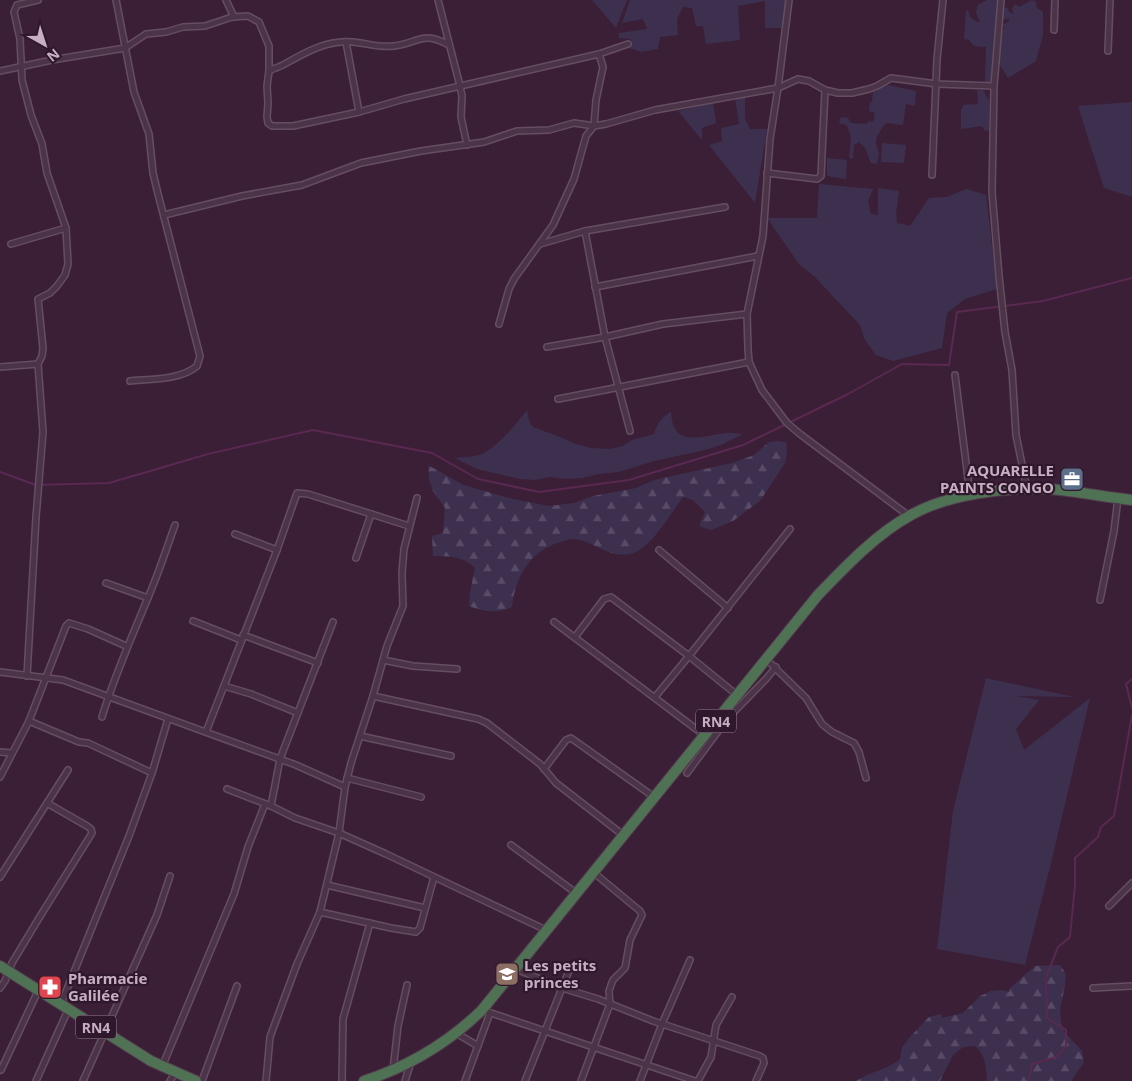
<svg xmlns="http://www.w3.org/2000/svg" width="1132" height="1081" font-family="'Noto Sans',sans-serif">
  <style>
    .green { fill: #3d304f }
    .forest { fill: url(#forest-firs) }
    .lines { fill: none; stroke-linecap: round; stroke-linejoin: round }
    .stream { stroke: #592952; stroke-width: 2 }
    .street-casing { stroke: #664e62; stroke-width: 8 }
    .highway-casing { stroke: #533b4f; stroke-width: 12 }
    .street { stroke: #4b3348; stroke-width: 5 }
    .highway { stroke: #4f7255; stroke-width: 10 }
    .labels { text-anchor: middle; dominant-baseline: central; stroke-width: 4.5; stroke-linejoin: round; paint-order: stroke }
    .shield { fill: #30182c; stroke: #9a8196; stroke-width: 1 }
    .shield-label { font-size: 14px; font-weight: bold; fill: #c8aec3 }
    .poi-label { font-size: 15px; font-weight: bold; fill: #c8aec3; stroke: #30182c; text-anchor: start }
  </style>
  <defs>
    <pattern id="forest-firs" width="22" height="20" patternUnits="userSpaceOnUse" patternTransform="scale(1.25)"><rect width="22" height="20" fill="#3d304f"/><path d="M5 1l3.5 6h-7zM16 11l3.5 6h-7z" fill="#584b67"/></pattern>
  </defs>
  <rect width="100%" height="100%" fill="#3b1f37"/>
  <g class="green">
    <path d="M592,0H627L616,28Z"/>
    <path d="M630,0H786L783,28H765V1L738,6L740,40L706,44L703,26H696L692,8L683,7L677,19L678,35L660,37L658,49L641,52L630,48L631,39L619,38V33L647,29L643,19L622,23Z"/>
    <path d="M987,0H998L991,83L985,82L986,47L974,46L969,40L964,39L966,10L969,12L970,17L977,22H980L976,13L978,5Z"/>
    <path d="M1032,0L1036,2V7L1043,12V35L1036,61L1008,78L998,62L1001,32L1004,29L1003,24L1009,22V19H1003V9L1007,7L1009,12L1014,14L1012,9L1015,4L1019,7Z"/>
    <path d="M883,84L916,91L915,106L906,104L903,125L887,123L884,125L877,136L876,143L879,154L877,164L871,163L865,148L859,142L854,145L853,159L849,158L851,137L847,125L839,123L841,117L848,118L851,123L866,124L869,121L873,122L875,113L869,111L870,103L872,101L873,91H877V87Z"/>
    <path d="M979,90H983L989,101V131L984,130L982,126L961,129V111L963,105L978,104L977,91Z"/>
    <path d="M745,97V119L750,129H767L755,203L709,145L722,141L721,128L739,124L735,99Z"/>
    <path d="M1132,102V197L1104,188L1078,106Z"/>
    <path d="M713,103L716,123L702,128V140L678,111Z"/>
    <path d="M882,143L906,145L904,163L881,162Z"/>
    <path d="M827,158L847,160L846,179L827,176Z"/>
    <path d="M819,184L873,189L868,201L871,214L878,215V188L899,191L896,213L897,223L910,226L929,198L947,197L967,189L986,195L997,289L965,299L947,313L942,348L893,361L876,355L865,340L860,325L815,277L799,264L767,218H817Z"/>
    <path d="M527,410L529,421L533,427L560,437L576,444L591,448L610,449L623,446L632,440L654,434C657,423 662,417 671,412C673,450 702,435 727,433C732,432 738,434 743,434L721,445L705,450L654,461L619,472L598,474L582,478L565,479L549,477L536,480L520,479L477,469L455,458C463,457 472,457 479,455C494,451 517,423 527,410Z"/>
    <path d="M986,678L1074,697L1016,696L1039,700L1016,729L1024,750L1090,698L1051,863L1025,965L937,949L953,811Z"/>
  </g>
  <g class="forest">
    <path d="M778,441L786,442L787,453L785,463L760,501L733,521L711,530L699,526L705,512L693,500L683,497C672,512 648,552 630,554C606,558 590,538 572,539C567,539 561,542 557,543C529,552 515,579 512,607C495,614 486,612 469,606L470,592L475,568C463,556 449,556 433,556L432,536L443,533L445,508L433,491L429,479L428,465L463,485L513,499L549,506L574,503L593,496L636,488L654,480L732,463L754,455L769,442Z"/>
    <path d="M1060,965L1066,974L1065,986L1060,1009L1061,1022L1065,1033L1082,1051L1084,1062L1071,1081H987C986,1067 986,1055 975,1046L963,1047L953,1055L940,1081H856C871,1071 886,1071 900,1059L902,1048L909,1038L929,1017L941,1014L942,1018L963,1013L980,996L991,991L1003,990L1009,992L1010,988L1035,966Z"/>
  </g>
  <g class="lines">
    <g class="stream">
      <path d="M0,472L36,485L109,483L208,454L313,430L432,453L478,479L539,492L629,480L743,445L848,394L902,364L949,365L957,312L1043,301L1132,278"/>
      <path d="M1132,679L1126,684L1132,708"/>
      <path d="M1029,1081L1032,1064L1056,1057L1066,1047V1030L1047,1018L1046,978L1058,947L1070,937L1075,885V858L1098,837L1101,827L1114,816L1132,715"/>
    </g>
    <g class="street-casing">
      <g id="street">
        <path d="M116,0L134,92L149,134L153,173L158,194L200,356L197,366C181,380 151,379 130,381"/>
        <path d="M226,0L234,17"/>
        <path d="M438,0L460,86L462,96L461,117L467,145"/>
        <path d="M789,0L778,88L770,139L763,236L747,314L748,349L749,362L762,390L787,423L800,434L909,516"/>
        <path d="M1001,0L994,86L992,192L999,276L1005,332L1012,370L1016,435L1027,489"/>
        <path d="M1054,30L1055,0"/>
        <path d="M346,42L359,112"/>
        <path d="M1108,51L1110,0"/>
        <path d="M0,71L52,60L125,48L146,34L166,32L183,27L205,26L232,17L248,16L259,22L269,46V71L267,86L268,103L267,117L268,123L272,126H293L359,112L404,99L599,54L628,44"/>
        <path d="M269,71C274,68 279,67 283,65C304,53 326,40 352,42C366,43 379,48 394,46C419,43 422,30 449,45"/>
        <path d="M767,173L817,179L821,176L825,90"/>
        <path d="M932,175L937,59L943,0"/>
        <path d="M164,215L242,196L302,185L361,163L421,151L484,142L517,131L549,130L574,123L594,126L606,124L655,110L778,88L798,79L809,81L825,90L838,93H852L869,89L877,86L891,78L937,84L994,86"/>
        <path d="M585,231L605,337L630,431"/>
        <path d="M11,244L66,228"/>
        <path d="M540,244L585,231L725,207"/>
        <path d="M595,287L758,256"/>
        <path d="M499,324L509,289L514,279L553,225L574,179L586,136L594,126L596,100L603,67L599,54"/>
        <path d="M547,347L605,337L663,324L747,314"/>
        <path d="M0,367L38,364"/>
        <path d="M955,375L970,495"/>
        <path d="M558,399L749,362"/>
        <path d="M235,534L277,550"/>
        <path d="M659,550L728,608"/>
        <path d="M356,558L371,514"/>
        <path d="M106,583L148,598"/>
        <path d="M1100,600L1114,531L1118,498"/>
        <path d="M193,621L241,640"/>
        <path d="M554,622L704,735"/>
        <path d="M243,635L318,663"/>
        <path d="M575,637L604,599L611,597L689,656L737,695"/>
        <path d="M766,659L806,698L822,724L832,732L854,743L859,752L866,778"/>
        <path d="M383,660L413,666L457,669"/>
        <path d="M0,672L63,680L296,765L345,787"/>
        <path d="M27,676L36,517L43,432L38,364L42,356L43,348L38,299L50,293L57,286L65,275L68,264L66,228L47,173L42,144L31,115L22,80L20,39L14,12L17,5L38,0"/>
        <path d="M224,686L251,694L298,713"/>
        <path d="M373,696L478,719L487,723L540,764L556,783L623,835"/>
        <path d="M655,697L689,656L790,529"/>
        <path d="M102,717C114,677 131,639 147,600C158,575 166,550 175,525"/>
        <path d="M29,721L79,742L88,743L152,773"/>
        <path d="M206,732L277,550L297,493L308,494L409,526"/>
        <path d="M360,736L451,756"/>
        <path d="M0,752L12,753"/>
        <path d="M544,769L566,740L571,738L654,797"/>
        <path d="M687,773L728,718L766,679L776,667"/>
        <path d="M0,777L29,721L66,626L69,623L88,629L126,646"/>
        <path d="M347,778L421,797"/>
        <path d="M227,789L271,806L295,818L339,833L386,854L546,930"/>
        <path d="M271,806L280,759L333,622"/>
        <path d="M511,845L576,893"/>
        <path d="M0,877L68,770"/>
        <path d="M327,885L425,908"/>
        <path d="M1109,906L1132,883"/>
        <path d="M320,912L391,928L416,932L420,928L434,877"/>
        <path d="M516,969L562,988L598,999L653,1021L760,1056L763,1058L764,1063L756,1081"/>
        <path d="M0,988L5,981L12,963L39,918L92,833L91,829L87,826L47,803"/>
        <path d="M1093,988L1132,986"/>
        <path d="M61,1004L129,836L152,773L168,719"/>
        <path d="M482,1010L695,1081"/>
        <path d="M456,1033L478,1046"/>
        <path d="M162,1067L234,894L248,847L265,804"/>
        <path d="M1,1070L38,991"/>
        <path d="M393,1070L398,1026L407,985"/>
        <path d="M36,1081L68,1010"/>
        <path d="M83,1081L157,915L170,876"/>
        <path d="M170,1081L175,1073"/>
        <path d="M202,1081L237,986"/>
        <path d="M266,1081L270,1037L297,964L320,912L339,833L345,787L351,763L373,696L387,646L403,606L402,573L404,549L417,498"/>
        <path d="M342,1081L343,1019L370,923"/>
        <path d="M405,1081L411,1062"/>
        <path d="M465,1081L490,1013"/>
        <path d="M525,1081L570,968"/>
        <path d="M581,1081L610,1004L609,991L611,985L613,980L625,968L630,940L642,915L640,911L593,872"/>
        <path d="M640,1081L662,1024L690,960"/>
        <path d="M698,1081L711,1057L716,1025L732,997"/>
      </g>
    </g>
    <g class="highway-casing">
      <g id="highway">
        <path d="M0,966L151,1061L196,1081"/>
        <path d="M364,1081C410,1066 448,1043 482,1010L818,595C846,566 876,534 911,515C948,494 1007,487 1048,489C1076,491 1104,497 1132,500"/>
      </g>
    </g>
    <use href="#street" class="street"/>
    <use href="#highway" class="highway"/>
  </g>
  <defs>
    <g id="office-square" transform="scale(1.25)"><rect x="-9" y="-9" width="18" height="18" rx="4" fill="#5c6f8a" stroke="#30182c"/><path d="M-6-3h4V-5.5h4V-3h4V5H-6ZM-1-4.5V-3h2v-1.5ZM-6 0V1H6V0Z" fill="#fff"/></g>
    <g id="school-square" transform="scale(1.25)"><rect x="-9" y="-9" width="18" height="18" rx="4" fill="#8d6e63" stroke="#30182c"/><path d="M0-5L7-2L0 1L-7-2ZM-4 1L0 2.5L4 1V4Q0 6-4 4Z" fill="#fff"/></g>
    <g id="pharmacy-square" transform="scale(1.25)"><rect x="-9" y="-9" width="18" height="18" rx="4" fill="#e0444e" stroke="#30182c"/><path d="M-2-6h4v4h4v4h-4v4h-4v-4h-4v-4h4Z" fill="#fff"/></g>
  </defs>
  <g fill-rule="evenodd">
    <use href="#office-square" x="1072" y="479"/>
    <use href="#school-square" x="507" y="974"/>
    <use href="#pharmacy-square" x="50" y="987"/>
  </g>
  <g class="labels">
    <g class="shield">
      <rect x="696" y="709.5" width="40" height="23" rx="4"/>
      <rect x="76" y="1015.5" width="40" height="23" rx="4"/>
    </g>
    <g class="shield-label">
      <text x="716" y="721">RN4</text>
      <text x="96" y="1027">RN4</text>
    </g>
    <g class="poi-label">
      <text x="1054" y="470" text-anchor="end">AQUARELLE<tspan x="1054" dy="17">PAINTS CONGO</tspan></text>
      <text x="524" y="965">Les petits<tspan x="524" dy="17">princes</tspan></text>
      <text x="68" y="978">Pharmacie<tspan x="68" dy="17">Galilée</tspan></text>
    </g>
  </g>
  <g transform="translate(45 45) rotate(141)" stroke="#30182c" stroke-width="4" paint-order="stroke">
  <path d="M0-4L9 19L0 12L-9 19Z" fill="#c8aec3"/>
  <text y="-8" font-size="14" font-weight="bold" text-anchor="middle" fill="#c8aec3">N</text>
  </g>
</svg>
